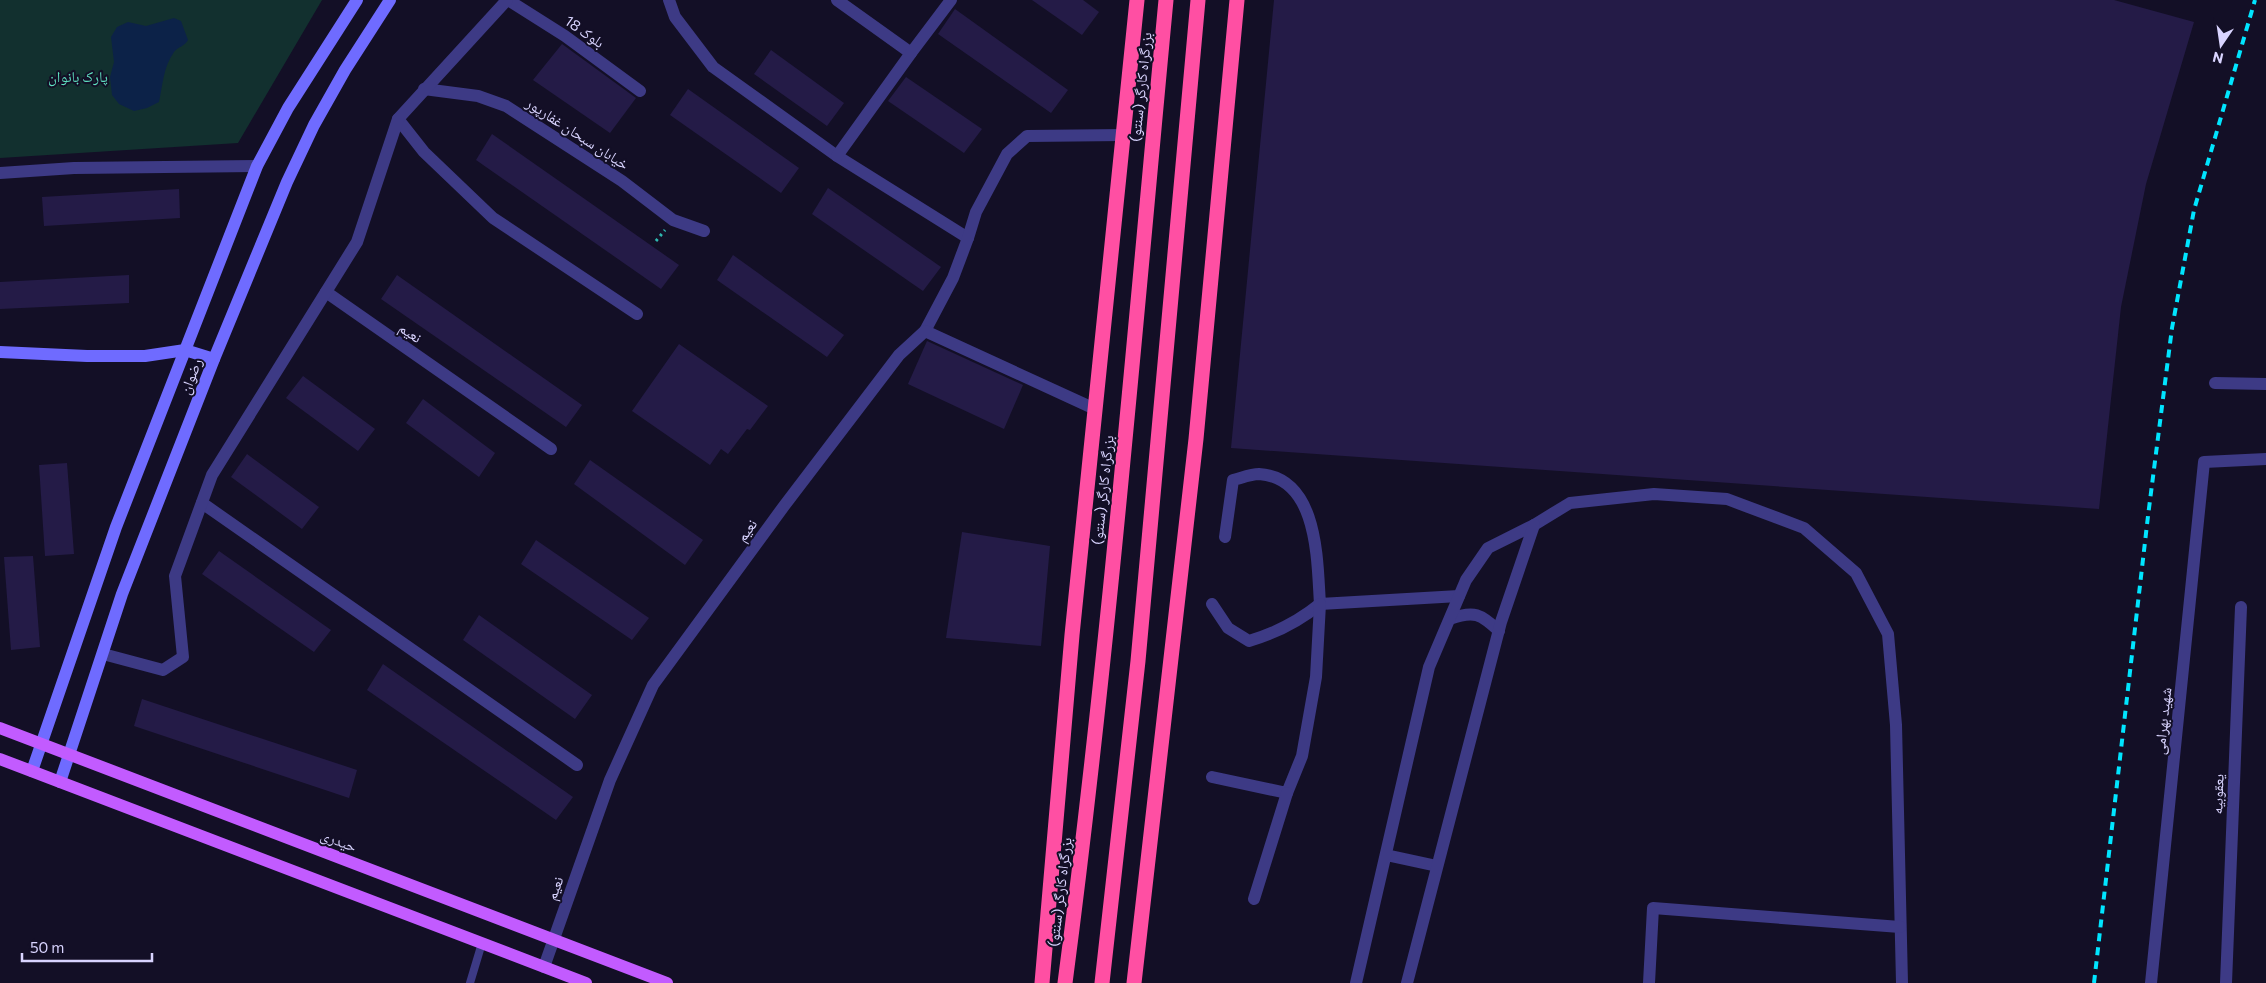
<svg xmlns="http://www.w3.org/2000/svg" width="2266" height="983" font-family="Commissioner,'Noto Naskh Arabic',sans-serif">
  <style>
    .green { fill: #12302f }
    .water { fill: #0c2248 }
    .building { fill: #241b47 }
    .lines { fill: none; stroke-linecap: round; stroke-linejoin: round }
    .path { stroke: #2fb8b0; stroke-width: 3; stroke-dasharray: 2.5 4; stroke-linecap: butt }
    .lane { stroke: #3d3a85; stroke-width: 8 }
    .street { stroke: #3d3a85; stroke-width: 12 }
    .secondary { stroke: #6f6bff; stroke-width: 12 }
    .primary { stroke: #c25bff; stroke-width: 12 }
    .highway { stroke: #ff4fa3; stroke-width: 15 }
    .rail { stroke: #00e5ff; stroke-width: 4; stroke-dasharray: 8 6; stroke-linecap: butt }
    .labels { text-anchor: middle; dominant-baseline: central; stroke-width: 4; stroke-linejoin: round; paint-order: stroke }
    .street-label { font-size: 15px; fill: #d9d4ff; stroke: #130f26 }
    .park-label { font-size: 15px; fill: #5fe0c0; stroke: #130f26 }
  </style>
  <rect width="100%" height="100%" fill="#130f26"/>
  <path class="green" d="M0,0H322L238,143L0,158Z"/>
  <path class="water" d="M174,18L181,21L188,40C185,46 178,47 174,52C163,68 163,84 159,102L147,108L134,111L119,104L112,95L110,77L114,62L111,37L117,27L128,22L146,26Z"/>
  <g class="building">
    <path d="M1032,0H1083L1099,12L1082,35Z"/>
    <path d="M1274,0H2114L2194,22L2146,184L2121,307L2099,509L1231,448Z"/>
    <path d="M955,9L1068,90L1051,113L938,34Z"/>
    <path d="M562,44L636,98L610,133L533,80Z"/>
    <path d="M771,50L844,103L827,126L754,74Z"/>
    <path d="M906,77L982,129L964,153L888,101Z"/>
    <path d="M688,89L799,168L781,193L670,115Z"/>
    <path d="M492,134L679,265L661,289L476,160Z"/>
    <path d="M828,188L941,267L923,291L812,214Z"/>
    <path d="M179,189L180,218L44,226L42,197Z"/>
    <path d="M733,255L844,335L827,357L717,280Z"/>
    <path d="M129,275V303L0,309V282Z"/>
    <path d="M397,275L582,405L566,427L381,299Z"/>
    <path d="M927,341L1023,385L1004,429L908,384Z"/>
    <path d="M679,344L768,406L750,430L747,429L728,454L721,449L710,465L632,411Z"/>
    <path d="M303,376L375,429L358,451L286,398Z"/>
    <path d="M423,399L495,453L479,477L406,423Z"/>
    <path d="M247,454L319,507L302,529L231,477Z"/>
    <path d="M590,460L703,540L685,565L574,484Z"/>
    <path d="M67,463L74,554L45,556L39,465Z"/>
    <path d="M962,532L1050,546L1041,646L946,638Z"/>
    <path d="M536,540L649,618L632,640L521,564Z"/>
    <path d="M219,551L331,630L314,652L202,574Z"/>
    <path d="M33,556L40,647L11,650L4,557Z"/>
    <path d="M479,615L592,695L575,719L463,640Z"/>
    <path d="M383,664L573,797L556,820L367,690Z"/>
    <path d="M142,699L357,770L349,798L134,726Z"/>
  </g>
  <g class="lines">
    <path class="path" d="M656,241L665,230"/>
    <path class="lane" d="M470,983L482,943"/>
    <g class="street">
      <path d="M508,0L565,36L640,91"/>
      <path d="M669,0L675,17L713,67L837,156L968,238"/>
      <path d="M837,0L911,53"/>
      <path d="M424,89L478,96L506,106L622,181L673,220L704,231"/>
      <path d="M398,119L424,152L493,218L637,314"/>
      <path d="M837,156L911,53L951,0"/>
      <path d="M0,173L74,168L257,166"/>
      <path d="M326,292L551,449"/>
      <path d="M925,331L953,278L968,238L976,212L1007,154L1027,136L1123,135"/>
      <path d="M2215,383L2266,384"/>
      <path d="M202,503L577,765"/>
      <path d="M1225,537L1233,480C1241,478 1251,474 1259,474C1319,478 1317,561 1320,604L1459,596"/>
      <path d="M1212,604L1228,628L1249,641C1276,633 1298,622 1320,604"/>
      <path d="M1450,619C1474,610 1481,614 1499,631"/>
      <path d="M103,654L163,670L183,657L175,576L212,475L357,242L398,119L507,0"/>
      <path d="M1212,777L1287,793L1302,756L1316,677L1320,604"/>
      <path d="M1386,855L1437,866"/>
      <path d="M1254,899L1287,793"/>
      <path d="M544,967L610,780L653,685L784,506L899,355L925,331L1095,409"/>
      <path d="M1356,983L1429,667L1466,580L1488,548L1534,525L1570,503L1654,494L1727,499L1804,528L1856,573L1888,634L1896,725L1902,983"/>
      <path d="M1407,983L1501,622L1534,525"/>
      <path d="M1649,983L1653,908L1900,927"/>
      <path d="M2151,983L2204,462L2266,459"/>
      <path d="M2226,983L2241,607"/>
    </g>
    <g class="secondary">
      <path d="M0,352L87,356H145L185,350L214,359"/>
      <path d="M32,771L116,527L257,166L288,108L357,0"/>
      <path d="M60,782L122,594L214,359L287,182L314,125L345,70L390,0"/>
    </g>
    <g class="primary">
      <path d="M0,728L667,983"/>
      <path d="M0,759L586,983"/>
    </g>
    <g class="highway">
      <path d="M1042,983L1072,635L1137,0"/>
      <path d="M1065,983C1108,657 1135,328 1166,0"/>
      <path d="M1102,983L1138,661L1198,0"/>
      <path d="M1134,983L1196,439L1237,0"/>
    </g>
    <path class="rail" d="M2094,983L2148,516L2172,328L2194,210L2255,0"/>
  </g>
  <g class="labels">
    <g class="street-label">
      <text transform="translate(585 31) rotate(35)">بلوک 18</text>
      <text transform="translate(1140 87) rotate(-84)">بزرگراه کارگر (سنتو)</text>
      <text transform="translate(578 133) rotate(33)">خیابان سبحان غفارپور</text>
      <text transform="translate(411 332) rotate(35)">نعیم</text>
      <text transform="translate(190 376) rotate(-69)">رضوان</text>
      <text transform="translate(1102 490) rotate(-84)">بزرگراه کارگر (سنتو)</text>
      <text transform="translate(746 530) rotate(-54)">نعیم</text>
      <text transform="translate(2162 721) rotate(-84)">شهید بهرامی</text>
      <text transform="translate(2217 794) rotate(-88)">یعقوبیه</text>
      <text transform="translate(339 840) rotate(21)">حیدری</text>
      <text transform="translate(554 888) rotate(-70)">نعیم</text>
      <text transform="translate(1059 892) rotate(-83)">بزرگراه کارگر (سنتو)</text>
    </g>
    <g class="park-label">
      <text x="78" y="76">پارک بانوان</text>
    </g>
  </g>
  <g transform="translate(2221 45) rotate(193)" stroke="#130f26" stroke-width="4" paint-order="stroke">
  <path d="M0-4L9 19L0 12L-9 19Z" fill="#d9d4ff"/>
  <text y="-8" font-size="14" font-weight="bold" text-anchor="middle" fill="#d9d4ff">N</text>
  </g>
  <path d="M22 953v8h130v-8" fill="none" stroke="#d9d4ff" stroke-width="2.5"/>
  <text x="30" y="953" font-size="15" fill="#d9d4ff" stroke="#130f26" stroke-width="4" paint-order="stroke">50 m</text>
</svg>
